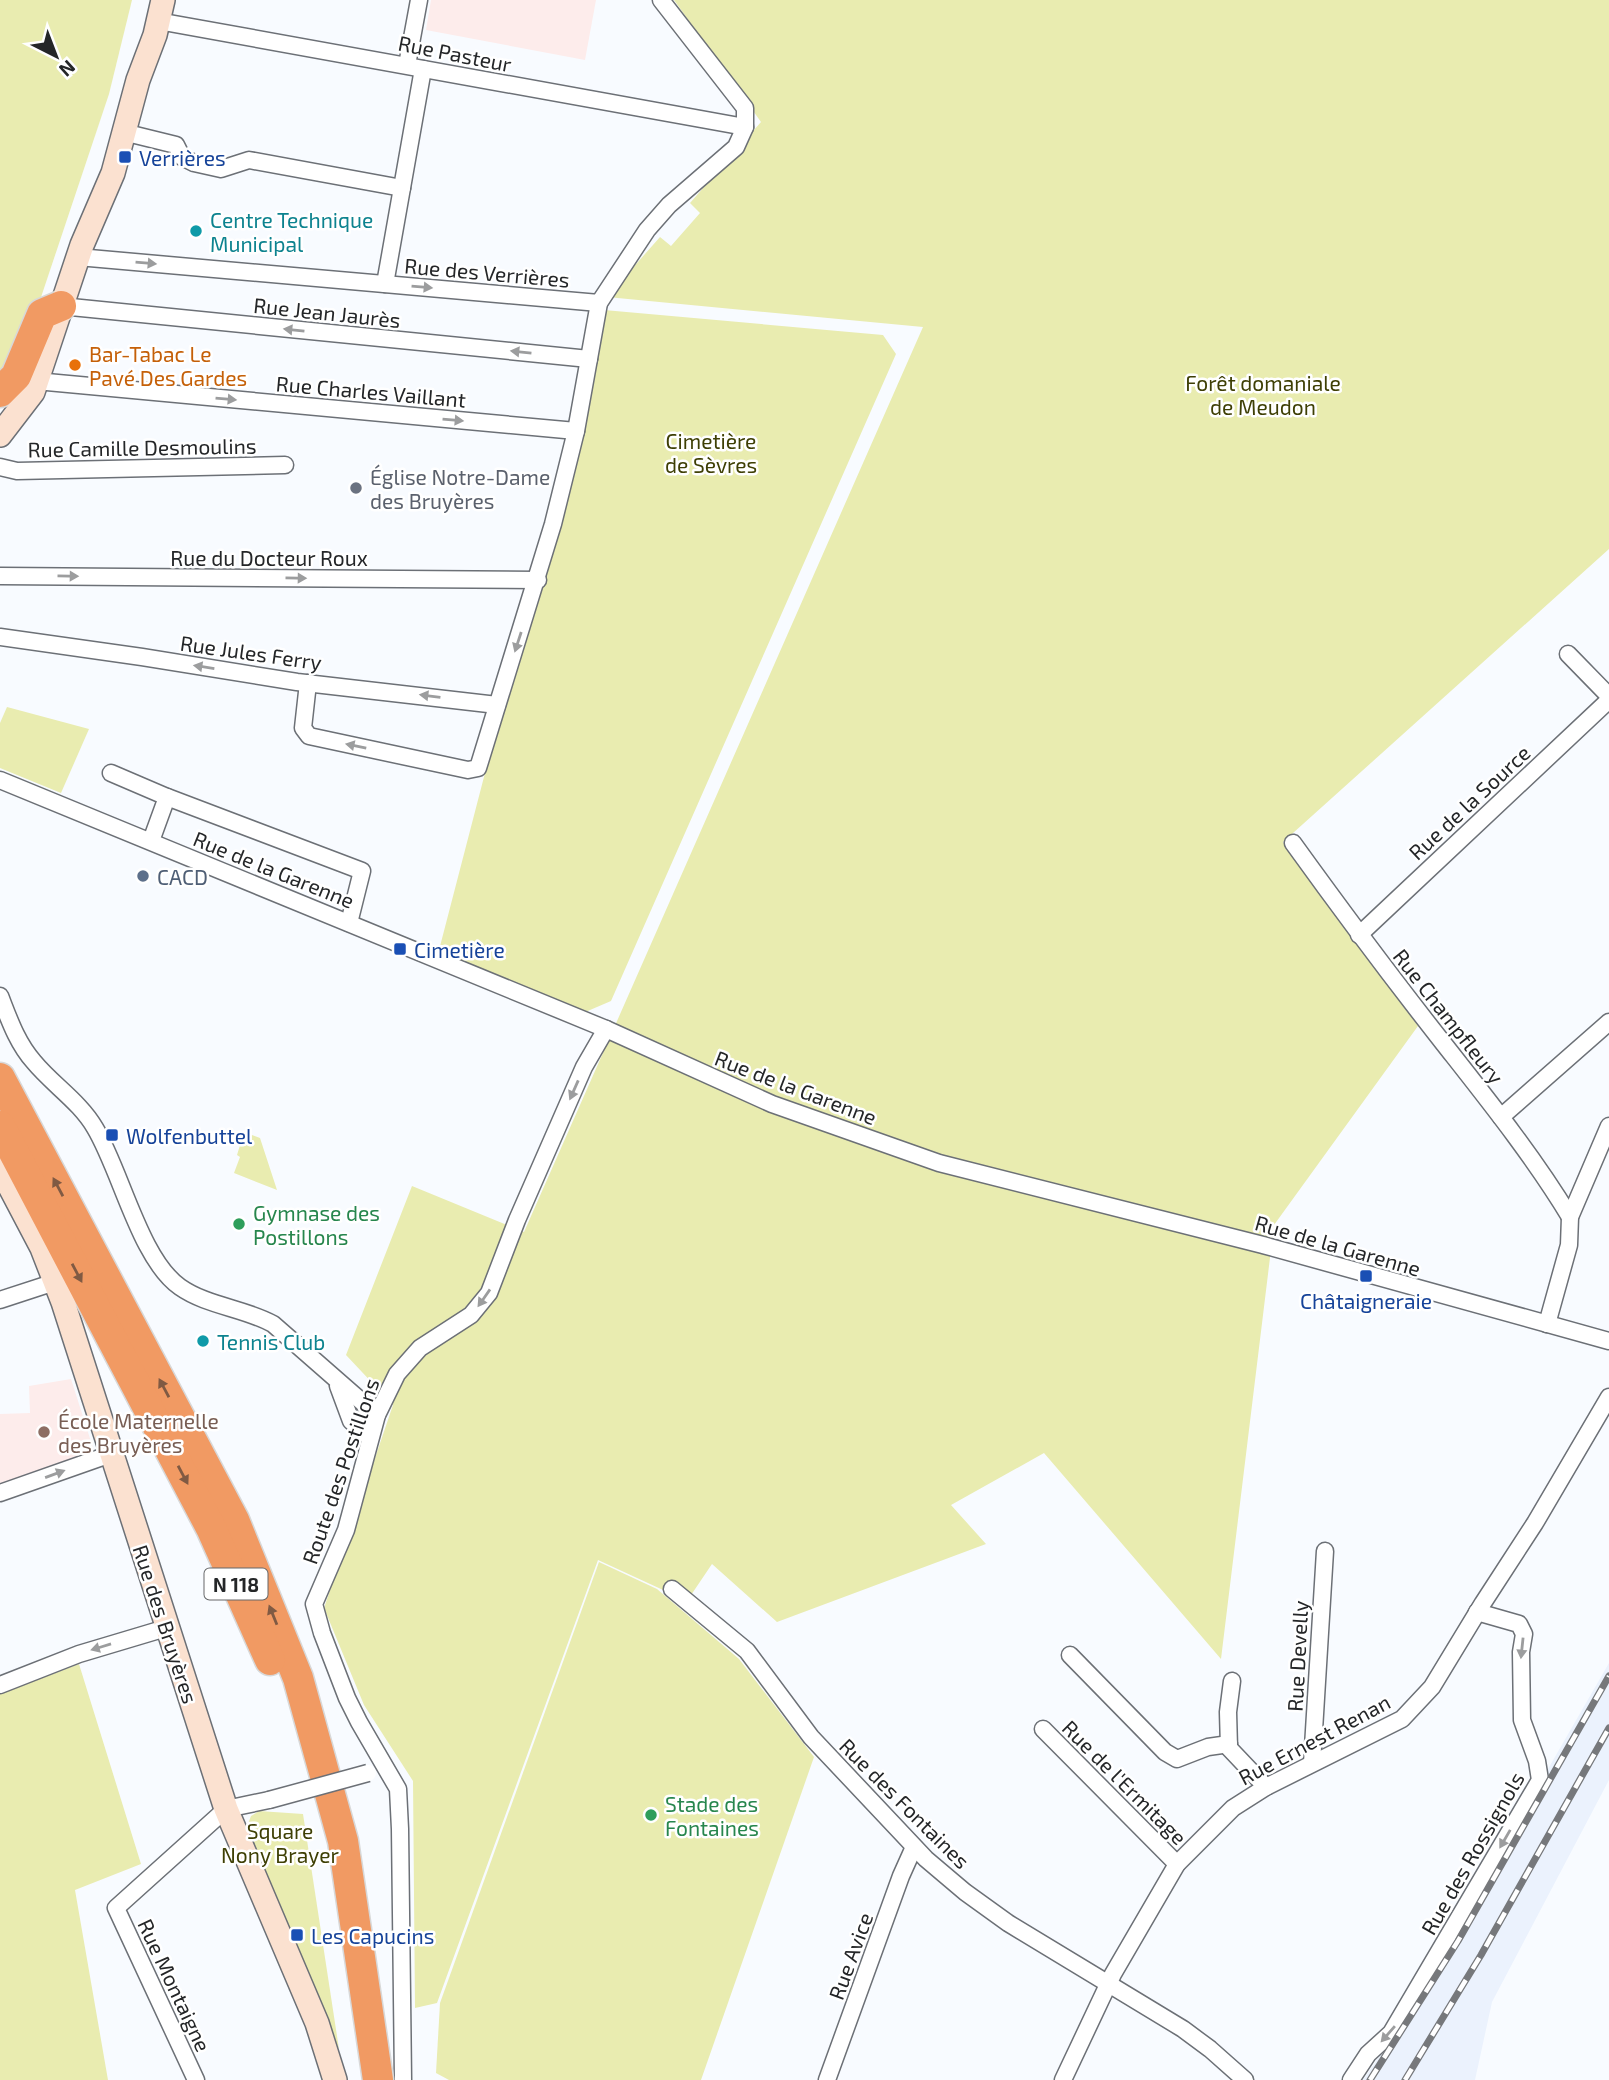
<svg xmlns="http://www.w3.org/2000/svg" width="1609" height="2080" font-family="'Exo 2',sans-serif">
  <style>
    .built { fill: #ebf2fd }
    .education { fill: #fdeceb }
    .green { fill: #e9ecb0 }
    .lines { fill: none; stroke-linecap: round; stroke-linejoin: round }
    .street-casing { stroke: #6c7076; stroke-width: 19 }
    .secondary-casing { stroke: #6c7076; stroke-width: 26 }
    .highway-casing { stroke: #d8d8d8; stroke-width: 33 }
    .street { stroke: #fff; stroke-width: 16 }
    .secondary { stroke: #fbe1d0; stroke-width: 23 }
    .highway { stroke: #f19a63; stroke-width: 30 }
    .rail-casing { stroke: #76787b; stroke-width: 7 }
    .rail { stroke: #fff; stroke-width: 4.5; stroke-dasharray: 13; stroke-linecap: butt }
    .street-bridge-casing { stroke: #6c7076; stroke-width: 19; stroke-linecap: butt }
    .street-bridge { stroke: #fff; stroke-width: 16 }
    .oneway { fill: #9c9d9e }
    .oneway2 { fill: #805a43 }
    .transit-dot { fill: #1a4fb4; stroke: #fff; stroke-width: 2.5 }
    .culture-dot { fill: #0f9aa8; stroke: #fff; stroke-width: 2.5 }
    .food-dot { fill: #e8710a; stroke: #fff; stroke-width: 2.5 }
    .worship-dot { fill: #6b7280; stroke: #fff; stroke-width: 2.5 }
    .service-dot { fill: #5c6f8a; stroke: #fff; stroke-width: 2.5 }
    .leisure-dot { fill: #2e9e5b; stroke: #fff; stroke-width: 2.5 }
    .education-dot { fill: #8d6e63; stroke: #fff; stroke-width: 2.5 }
    .labels { text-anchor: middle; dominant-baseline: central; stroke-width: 5; stroke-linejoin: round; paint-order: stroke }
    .shield { fill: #fff; stroke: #666768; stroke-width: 2 }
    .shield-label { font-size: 19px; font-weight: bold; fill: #242628 }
    .street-label { font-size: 21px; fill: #242628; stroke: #fff }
    .transit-label { font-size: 21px; fill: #164399; stroke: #fff; text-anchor: start }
    .culture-label { font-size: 21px; fill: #0d838f; stroke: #fff; text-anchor: start }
    .food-label { font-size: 21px; fill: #c56008; stroke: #fff; text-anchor: start }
    .park-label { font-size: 21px; fill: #3e3f04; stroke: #fff }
    .worship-label { font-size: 21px; fill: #5b616d; stroke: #fff; text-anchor: start }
    .service-label { font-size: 21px; fill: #4e5e75; stroke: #fff; text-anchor: start }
    .leisure-label { font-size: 21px; fill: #27864d; stroke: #fff; text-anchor: start }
    .education-label { font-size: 21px; fill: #785e54; stroke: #fff; text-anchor: start }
  </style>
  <rect width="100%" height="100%" fill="#f8fbff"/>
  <path class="built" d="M1609,1663V1780L1492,2002L1475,2080H1363L1396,2033Z"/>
  <g class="education">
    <path d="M431,0H596L585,60L426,30Z"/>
    <path d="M71,1379L94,1451L0,1484V1414L30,1413L29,1386Z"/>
  </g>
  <g class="green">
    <path d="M0,0H132L109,94L20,360L0,373Z"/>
    <path d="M674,0H1609V549L1283,842L1418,1026L1274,1225L1221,1659L1044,1453L951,1505L986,1544L777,1622L712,1564L687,1601L598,1560L437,2003L415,2008L413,1781L364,1705L324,1608L393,1405L346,1355L412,1186L524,1232L923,327L607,297L660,237L671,246L700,213L690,203L761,122Z"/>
    <path d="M604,310L883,335L896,354L611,1001L583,1013L438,954L485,773L561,526L582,439Z"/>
    <path d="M7,707L89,729L61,793L0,768V723Z"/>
    <path d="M244,1132L260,1138L277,1190L234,1173L240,1157L237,1155Z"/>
    <path d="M599,1562L657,1589L739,1659L814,1757L701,2080H449L436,2073L440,2003Z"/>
    <path d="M79,1664L141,1864L75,1890L108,2080H0V1694Z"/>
    <path d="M259,1811L303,1814L339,2049L246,1829L251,1816Z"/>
  </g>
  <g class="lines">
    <g class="street-casing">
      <g id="street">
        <path d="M158,21L745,127"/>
        <path d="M407,65L419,0"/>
        <path d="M123,132L176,145L182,157L194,163L221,169L249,160L402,188"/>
        <path d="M78,257L599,303"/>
        <path d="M385,284L423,69"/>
        <path d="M61,306L589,359"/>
        <path d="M36,381L576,431"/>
        <path d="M0,467L17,471L285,465"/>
        <path d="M0,576L538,580"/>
        <path d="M0,637L142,657L297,682L497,705"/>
        <path d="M1568,654L1609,696"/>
        <path d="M308,683L303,728L309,736L468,770L478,768L553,524L576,431L599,303L647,230L669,205L736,147L745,127V108L661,0"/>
        <path d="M111,773L167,797L362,871L349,923"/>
        <path d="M0,780L606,1029L772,1104L939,1163L1263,1245L1609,1341"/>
        <path d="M151,841L167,797"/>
        <path d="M1293,843C1342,911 1392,978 1444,1044C1488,1100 1533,1156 1570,1217"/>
        <path d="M1359,935L1609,700"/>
        <path d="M0,996C9,1019 17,1043 34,1062C53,1085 80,1102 95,1128C121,1171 140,1259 180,1287C207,1306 244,1308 273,1324L377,1415"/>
        <path d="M1501,1117L1609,1022"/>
        <path d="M0,1300L55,1282"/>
        <path d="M1547,1324L1569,1245L1570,1217L1609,1126"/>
        <path d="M338,1386L351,1421L370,1438"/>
        <path d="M0,1493L111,1454"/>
        <path d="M672,1589L747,1651L811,1737L926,1859L965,1892L1008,1923L1183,2029L1210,2049L1245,2080"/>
        <path d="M1070,1655L1165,1752L1177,1759L1208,1747L1229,1744"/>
        <path d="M1232,1681L1228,1712L1229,1748L1266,1787"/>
        <path d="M0,1685L79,1654L166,1628"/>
        <path d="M1043,1729L1177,1864"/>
        <path d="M1312,1763L1325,1551"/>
        <path d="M196,2080L116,1908L226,1809L269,1800"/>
        <path d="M403,2080L400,1829L398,1789L359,1722L347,1698L322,1633L314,1604L346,1530L377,1415L397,1374L420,1348L471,1315L489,1293L517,1220L584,1067L606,1029"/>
        <path d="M827,2080L901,1876L914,1847"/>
        <path d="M1063,2080L1113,1974L1177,1864L1233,1808L1266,1787L1402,1719L1432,1687L1483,1603L1535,1523L1609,1397"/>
        <path d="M1351,2080L1368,2054L1391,2033L1540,1780L1537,1761L1522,1720L1521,1652L1524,1634L1519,1624L1477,1612"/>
      </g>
    </g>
    <g class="secondary-casing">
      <g id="secondary">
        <path d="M0,435L33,392L82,245L113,173L138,80L155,35L163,0"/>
        <path d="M0,1168L42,1248L63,1302L226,1809L317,2023L335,2080"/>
      </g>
    </g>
    <g class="highway-casing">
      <g id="highway">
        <path d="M0,392L16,376L42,314L61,306"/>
        <path d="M0,1078L234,1520L298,1678L343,1841L378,2080"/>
        <path d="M0,1126L211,1528L270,1660"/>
      </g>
    </g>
    <use href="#street" class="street"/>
    <use href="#secondary" class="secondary"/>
    <use href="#highway" class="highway"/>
    <g class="rail-casing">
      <g id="rail">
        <path d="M1370,2080L1458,1941L1609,1676"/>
        <path d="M1405,2080L1481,1955L1609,1728"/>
      </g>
    </g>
    <use href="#rail" class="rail"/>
    <g class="street-bridge-casing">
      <path id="street-bridge" d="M269,1800L368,1773"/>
    </g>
    <use href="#street-bridge" class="street-bridge"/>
  </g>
  <defs><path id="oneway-solid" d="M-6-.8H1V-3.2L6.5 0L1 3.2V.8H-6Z" transform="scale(1.75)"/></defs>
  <g class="oneway">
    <use href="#oneway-solid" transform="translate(146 263) rotate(5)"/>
    <use href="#oneway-solid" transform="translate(422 287) rotate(5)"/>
    <use href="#oneway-solid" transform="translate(294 330) rotate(-174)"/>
    <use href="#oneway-solid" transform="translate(521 352) rotate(-174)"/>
    <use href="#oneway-solid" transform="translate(226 399) rotate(5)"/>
    <use href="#oneway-solid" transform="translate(453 420) rotate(5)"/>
    <use href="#oneway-solid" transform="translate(68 576) rotate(1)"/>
    <use href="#oneway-solid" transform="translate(296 578) rotate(1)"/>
    <use href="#oneway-solid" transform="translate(518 642) rotate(108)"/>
    <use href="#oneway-solid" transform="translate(204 667) rotate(-171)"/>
    <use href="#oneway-solid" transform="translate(430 696) rotate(-173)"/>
    <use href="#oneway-solid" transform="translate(356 746) rotate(-168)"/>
    <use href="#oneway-solid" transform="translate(574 1090) rotate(114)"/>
    <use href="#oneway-solid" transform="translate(484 1298) rotate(125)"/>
    <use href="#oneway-solid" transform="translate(55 1474) rotate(-20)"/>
    <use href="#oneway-solid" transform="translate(101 1647) rotate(163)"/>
    <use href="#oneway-solid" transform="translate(1522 1648) rotate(96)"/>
    <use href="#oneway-solid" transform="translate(1505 1839) rotate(120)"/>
    <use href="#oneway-solid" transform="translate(1388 2034) rotate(131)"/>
  </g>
  <g class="oneway2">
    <use href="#oneway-solid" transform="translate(58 1187) rotate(-118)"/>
    <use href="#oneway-solid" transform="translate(77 1273) rotate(62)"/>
    <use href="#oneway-solid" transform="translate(164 1388) rotate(-118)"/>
    <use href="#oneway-solid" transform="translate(183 1475) rotate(62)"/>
    <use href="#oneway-solid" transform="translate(273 1615) rotate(-112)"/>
  </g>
  <g class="transit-dot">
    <rect x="118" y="150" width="14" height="14" rx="3.5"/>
    <rect x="393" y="942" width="14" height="14" rx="3.5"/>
    <rect x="105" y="1128" width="14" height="14" rx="3.5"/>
    <rect x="1359" y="1269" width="14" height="14" rx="3.5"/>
    <rect x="290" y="1928" width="14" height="14" rx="3.5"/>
  </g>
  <g class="culture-dot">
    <circle cx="196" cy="231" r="7"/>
    <circle cx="203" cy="1341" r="7"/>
  </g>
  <circle class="food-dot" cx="75" cy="365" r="7"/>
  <circle class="worship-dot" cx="356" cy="488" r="7"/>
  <circle class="service-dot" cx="143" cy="876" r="7"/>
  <g class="leisure-dot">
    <circle cx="239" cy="1224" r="7"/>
    <circle cx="651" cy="1815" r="7"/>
  </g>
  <circle class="education-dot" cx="44" cy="1432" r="7"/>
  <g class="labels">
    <rect class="shield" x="204.5" y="1568.5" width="63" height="31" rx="5"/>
    <g class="shield-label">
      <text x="236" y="1584">N 118</text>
    </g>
    <g class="street-label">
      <text transform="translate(455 53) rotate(11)">Rue Pasteur</text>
      <text transform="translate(487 272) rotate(5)">Rue des Verrières</text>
      <text transform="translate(327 312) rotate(6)">Rue Jean Jaurès</text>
      <text transform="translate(371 391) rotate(5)">Rue Charles Vaillant</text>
      <text transform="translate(142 447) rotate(-1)">Rue Camille Desmoulins</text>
      <text x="269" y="557">Rue du Docteur Roux</text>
      <text transform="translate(251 652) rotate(8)">Rue Jules Ferry</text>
      <text transform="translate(1469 802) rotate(-43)">Rue de la Source</text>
      <text transform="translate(274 869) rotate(22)">Rue de la Garenne</text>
      <text transform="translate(1449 1016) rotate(52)">Rue Champfleury</text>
      <text transform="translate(796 1087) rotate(21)">Rue de la Garenne</text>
      <text transform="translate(1338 1245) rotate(16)">Rue de la Garenne</text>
      <text transform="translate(340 1471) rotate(-71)">Route des Postillons</text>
      <text transform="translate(166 1624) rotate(72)">Rue des Bruyères</text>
      <text transform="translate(1297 1656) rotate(-87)">Rue Develly</text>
      <text transform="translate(1314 1739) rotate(-28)">Rue Ernest Renan</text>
      <text transform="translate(1125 1782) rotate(45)">Rue de l'Ermitage</text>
      <text transform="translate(905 1803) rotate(45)">Rue des Fontaines</text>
      <text transform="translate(1472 1853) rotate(-60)">Rue des Rossignols</text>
      <text transform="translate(850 1956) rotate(-70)">Rue Avice</text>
      <text transform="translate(175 1985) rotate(65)">Rue Montaigne</text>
    </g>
    <g class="transit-label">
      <text x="139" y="157">Verrières</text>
      <text x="414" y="949">Cimetière</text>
      <text x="126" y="1135">Wolfenbuttel</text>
      <text x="1366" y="1300" text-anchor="middle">Châtaigneraie</text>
      <text x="311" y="1935">Les Capucins</text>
    </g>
    <g class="culture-label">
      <text x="210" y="219">Centre Technique<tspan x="210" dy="24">Municipal</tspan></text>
      <text x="217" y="1341">Tennis Club</text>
    </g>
    <g class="food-label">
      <text x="89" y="353">Bar-Tabac Le<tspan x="89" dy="24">Pavé Des Gardes</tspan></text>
    </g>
    <g class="park-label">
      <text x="1263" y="382">Forêt domaniale<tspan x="1263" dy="24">de Meudon</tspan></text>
      <text x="711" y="440">Cimetière<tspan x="711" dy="24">de Sèvres</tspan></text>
      <text x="280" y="1830">Square<tspan x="280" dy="24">Nony Brayer</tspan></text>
    </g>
    <g class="worship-label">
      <text x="370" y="476">Église Notre-Dame<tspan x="370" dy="24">des Bruyères</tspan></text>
    </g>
    <g class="service-label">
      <text x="157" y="876">CACD</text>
    </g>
    <g class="leisure-label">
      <text x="253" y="1212">Gymnase des<tspan x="253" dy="24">Postillons</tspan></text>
      <text x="665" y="1803">Stade des<tspan x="665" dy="24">Fontaines</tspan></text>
    </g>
    <g class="education-label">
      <text x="58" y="1420">École Maternelle<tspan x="58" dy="24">des Bruyères</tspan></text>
    </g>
  </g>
  <g transform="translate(56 56) rotate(138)" stroke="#ffffff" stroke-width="5" paint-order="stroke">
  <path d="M0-5L12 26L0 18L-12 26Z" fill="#242628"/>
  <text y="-10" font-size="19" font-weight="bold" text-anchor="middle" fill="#242628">N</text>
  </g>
</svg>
